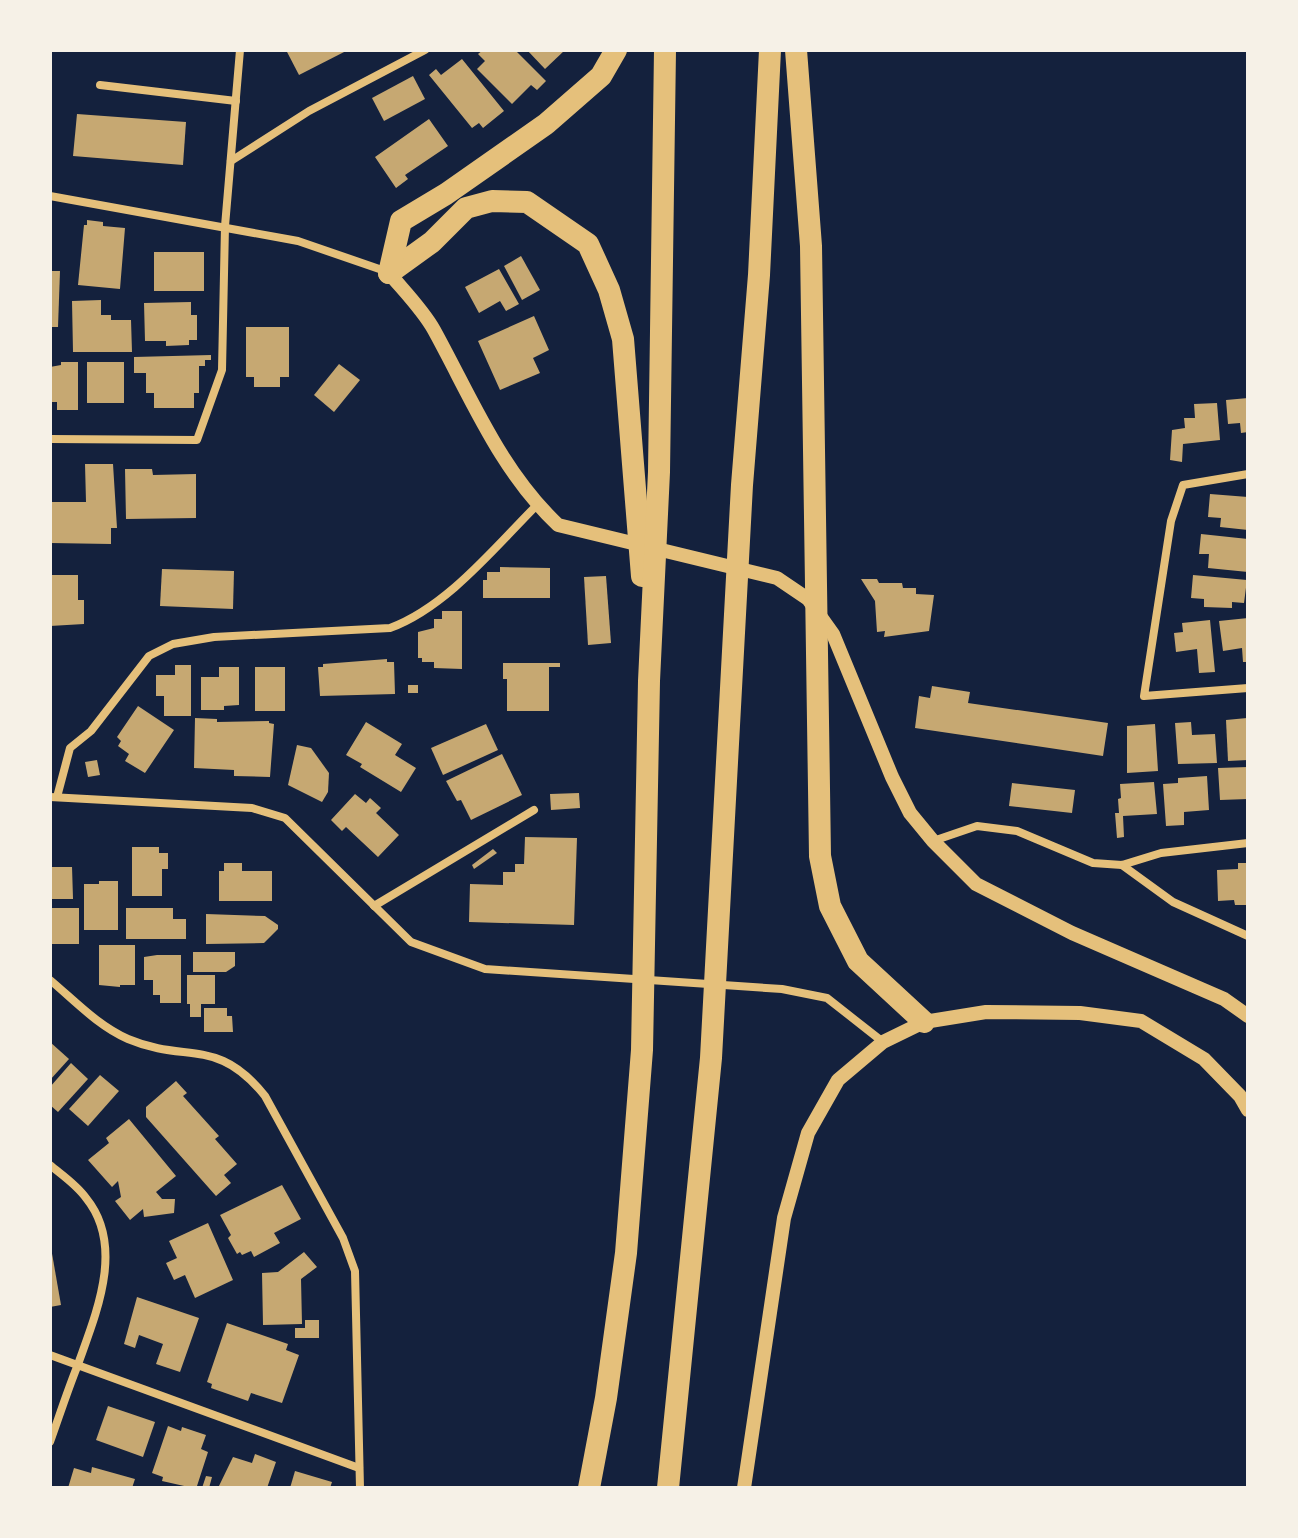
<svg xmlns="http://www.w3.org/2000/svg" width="1298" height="1538" font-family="Jost,sans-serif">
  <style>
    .building { fill: #c6a872 }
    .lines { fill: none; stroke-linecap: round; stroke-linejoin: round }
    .minor { stroke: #e5c07b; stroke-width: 8 }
    .tertiary { stroke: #e5c07b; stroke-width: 14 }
    .trunk { stroke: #e5c07b; stroke-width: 22 }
  </style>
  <rect width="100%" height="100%" fill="#14213d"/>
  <g class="building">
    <path d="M286,50H348L299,75Z"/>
    <path d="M483,50H515L546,81L537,90L531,85L512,104L477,69L485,61L478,54Z"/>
    <path d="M527,50H565L545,69Z"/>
    <path d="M462,59L504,111L483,128L479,123L472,128L429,75L436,69L441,75Z"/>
    <path d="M413,76L425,99L384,121L372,98Z"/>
    <path d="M77,114L186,122L183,165L73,156Z"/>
    <path d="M429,119L448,146L405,175L408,179L396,188L375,157Z"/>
    <path d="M87,220L103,222V226L125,228L120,289L78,285L84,225H87Z"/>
    <rect x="154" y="252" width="50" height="39"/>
    <path d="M521,256L540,290L522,300L504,266Z"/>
    <path d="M499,269L519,304L506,311L500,301L479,313L465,287Z"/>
    <path d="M50,271H60L58,327H50Z"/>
    <path d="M101,300V315H111V320H131L132,352H73L72,301Z"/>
    <path d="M191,302V315H197V340H189V345L166,346V341H145L144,303Z"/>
    <path d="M534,316L549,350L533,358L540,373L500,390L478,341Z"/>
    <path d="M246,327H289V377H280V387H254V377H246Z"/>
    <path d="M211,355V360H205V366H199V393H194V408H154V393H146V373H134V357Z"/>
    <path d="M61,362H78V410H57V402H50V367L61,365Z"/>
    <rect x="87" y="362" width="37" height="41"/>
    <path d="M339,364L360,380L334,412L314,395Z"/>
    <path d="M1248,398V432L1241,433L1240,423L1228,424L1226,400Z"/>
    <path d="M1217,403L1220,440L1183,444L1182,462L1170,460L1172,430L1185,428L1184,418H1195L1194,404Z"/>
    <path d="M85,464H113L117,528H111V544L50,543V502H86Z"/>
    <path d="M125,469H152L153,475L196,474V518L126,519Z"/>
    <path d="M1210,494L1248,497V530L1220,527L1221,518L1208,517Z"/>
    <path d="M1201,534L1248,539V572L1208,568L1209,554H1199Z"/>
    <path d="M500,567L550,568V598H483V580H487V572H500Z"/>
    <path d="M162,569L234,571L233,609L160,606Z"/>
    <path d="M50,575H78V600H84V624L50,626Z"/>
    <path d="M1193,575L1247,580L1244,603L1232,602V608L1204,607V599L1191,598Z"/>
    <path d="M606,576L611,643L588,645L584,577Z"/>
    <path d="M861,579H877L879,583H902L903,588H916V594L934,595L929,631L884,637L885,631L877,632L875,601Z"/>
    <path d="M442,611H462V669L434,668V662H422V658H418V632L434,628V619H442Z"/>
    <path d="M1248,618V662H1243L1242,648L1223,651L1219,621Z"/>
    <path d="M1210,620L1215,672L1199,673L1197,649L1176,652L1174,633L1183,632L1182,623Z"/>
    <path d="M387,659V662H394L395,694L320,696L318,667H323V664Z"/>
    <path d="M503,663H560V667H549V711H507V679H503Z"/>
    <path d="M175,665H191V716H164V696H156V675H175Z"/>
    <path d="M219,667H239V705L224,706V710H201V677H219Z"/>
    <rect x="255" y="667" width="30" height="44"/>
    <rect x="408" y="685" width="10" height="8"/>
    <path d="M932,686L970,692L968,703L1108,723L1103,756L915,728L919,696L930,698Z"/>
    <path d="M138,706L174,730L145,773L125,761L129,754L118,746L121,741L117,737Z"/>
    <path d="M195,718L217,719V722L269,721V723L274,724L270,777L234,776V770L194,768Z"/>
    <path d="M1247,718L1248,760L1228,761L1226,720Z"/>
    <path d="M366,722L402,744L395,755L416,768L401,792L360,767L362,764L346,755Z"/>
    <path d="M1191,722L1192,735L1215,734L1217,763L1178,764L1175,723Z"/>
    <path d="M486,724L498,750L443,775L431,748Z"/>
    <path d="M1155,724L1158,771L1127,773V726Z"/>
    <path d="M297,745L311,748L329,773L328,792L322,802L288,785Z"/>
    <path d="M502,754L522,795L471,820L461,800L457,801L446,781Z"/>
    <path d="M97,760L100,775L88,777L85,762Z"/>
    <path d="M1248,767V799L1220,800L1218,768Z"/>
    <path d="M1207,776L1209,810L1184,812V825L1166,826L1163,784L1178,783V778Z"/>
    <path d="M1154,782L1157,814L1123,816L1124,837L1117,838L1115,813H1119L1118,799L1121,798L1120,784Z"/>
    <path d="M1012,783L1075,790L1072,813L1009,806Z"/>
    <path d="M579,793L580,808L551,810L550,794Z"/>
    <path d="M355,794L366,803L370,798L381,808L376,813L399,835L378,857L346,827L342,831L331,820Z"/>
    <path d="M525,837L577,838L574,925L469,922L470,884L503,885V872H515V864H524Z"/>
    <path d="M132,847H159V853H168V869H162V896H132Z"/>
    <path d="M493,849L497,853L474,869L472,865Z"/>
    <path d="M224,863H242V871H272V901H219V871H224Z"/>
    <path d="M1238,863H1248V905H1235L1234,900L1218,901L1217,870L1238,869Z"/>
    <path d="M50,867H72L73,899H50Z"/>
    <path d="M99,881H118V930H84V884H99Z"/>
    <path d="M50,908H79V944H51Z"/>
    <path d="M126,908H173V919H186V939H126Z"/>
    <path d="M206,914L265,916L278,925V929L264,943L206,944Z"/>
    <path d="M99,945H135V985H120V987L99,985Z"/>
    <path d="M193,952H235V966L226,972H193Z"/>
    <path d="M157,955H181V1003H160V995H153V980H144V957Z"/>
    <path d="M187,975H215V1004H201V1017H190V1004H187Z"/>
    <path d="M204,1008H227V1016H232L233,1032H204Z"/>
    <path d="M50,1042L69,1059L50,1080Z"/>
    <path d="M71,1063L88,1079L58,1112L50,1105V1087Z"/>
    <path d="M100,1075L119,1091L88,1126L69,1109Z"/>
    <path d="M176,1081L187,1093L183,1096L219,1136L215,1139L237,1164L224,1175L231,1183L216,1196L146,1117V1107Z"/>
    <path d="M129,1119L176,1176L156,1192L162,1199H175L174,1213L144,1217L143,1209L130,1220L115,1201L121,1197L118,1181L112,1187L88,1160L109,1143L106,1138Z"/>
    <path d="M282,1185L301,1219L274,1233L280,1243L254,1257L251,1251L242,1255L240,1252L237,1254L228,1238L231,1235L220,1215Z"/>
    <path d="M208,1223L233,1280L195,1298L185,1275L174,1280L166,1263L177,1258L169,1241Z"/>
    <path d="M50,1242L61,1305L50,1307Z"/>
    <path d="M304,1252L317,1267L301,1279L302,1324L263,1325L262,1273L278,1272Z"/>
    <path d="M137,1297L199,1318L180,1372L156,1364L163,1344L139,1335L135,1348L124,1344Z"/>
    <path d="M305,1320H319V1338H295V1328H305Z"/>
    <path d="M227,1323L288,1344L286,1350L299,1355L282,1403L251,1393L248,1401L211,1388L212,1384L207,1382Z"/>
    <path d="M108,1406L155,1422L143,1457L96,1440Z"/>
    <path d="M168,1426L181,1431L182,1427L206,1435L201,1449L208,1452L197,1486L193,1488L162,1481L163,1477L152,1473Z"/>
    <path d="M255,1454L276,1462L267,1488H218L233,1457L252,1463Z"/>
    <path d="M92,1467L135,1479L132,1488H68L74,1468L91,1473Z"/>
    <path d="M295,1471L332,1482L330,1488H290Z"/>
    <path d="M206,1476L212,1477L209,1488H202Z"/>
  </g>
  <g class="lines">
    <g class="minor">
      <path d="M100,85L236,101"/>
      <path d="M231,161L309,111L425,50"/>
      <path d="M50,196L298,241L388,272"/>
      <path d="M50,439L197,440L222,370L225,226L240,50"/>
      <path d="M1248,474L1183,485L1171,521L1144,696L1248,688"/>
      <path d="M50,797L252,808L285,818L411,942L485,969L782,989L827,998L883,1042"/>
      <path d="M57,797L70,748L91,731L149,656L173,644L214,637L390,628C447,607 495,547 537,505"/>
      <path d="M933,841L977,826L1017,831L1093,863L1122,865L1161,853L1248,843"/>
      <path d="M1122,865L1173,902L1248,936"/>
      <path d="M374,906L534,810"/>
      <path d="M50,980C74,1000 98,1026 128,1039C187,1064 217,1036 265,1096L343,1238L355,1271L360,1488"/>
      <path d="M50,1165C62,1175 77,1185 86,1198C126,1247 95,1316 77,1367C67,1392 59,1417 50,1442"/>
      <path d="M50,1355L359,1468"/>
    </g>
    <g class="tertiary">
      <path d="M389,273C404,291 423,310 434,330C472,399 500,470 558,525L777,578L808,599L833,634L892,777L910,813L933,841L976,884L1072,933L1224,999L1248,1016"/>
      <path d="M744,1488L784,1218L808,1133L838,1080L883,1042L924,1022L986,1012L1080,1013L1141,1021L1204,1059L1240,1096L1248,1110"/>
    </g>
    <g class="trunk">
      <path d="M796,50L811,246L820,856L830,906L858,961L924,1022"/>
      <path d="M389,273L432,242L466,208L492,201L527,202L588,244L609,290L623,339L642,576"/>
      <path d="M389,273L401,221L446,194L546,124L601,76L616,50"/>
      <path d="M589,1488L606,1398L626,1253L642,1050L649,681L659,472L665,50"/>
      <path d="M668,1488L711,1058L742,485L759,275L770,50"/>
    </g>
  </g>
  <rect width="1298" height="1538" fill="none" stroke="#f6f1e7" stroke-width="104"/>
</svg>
